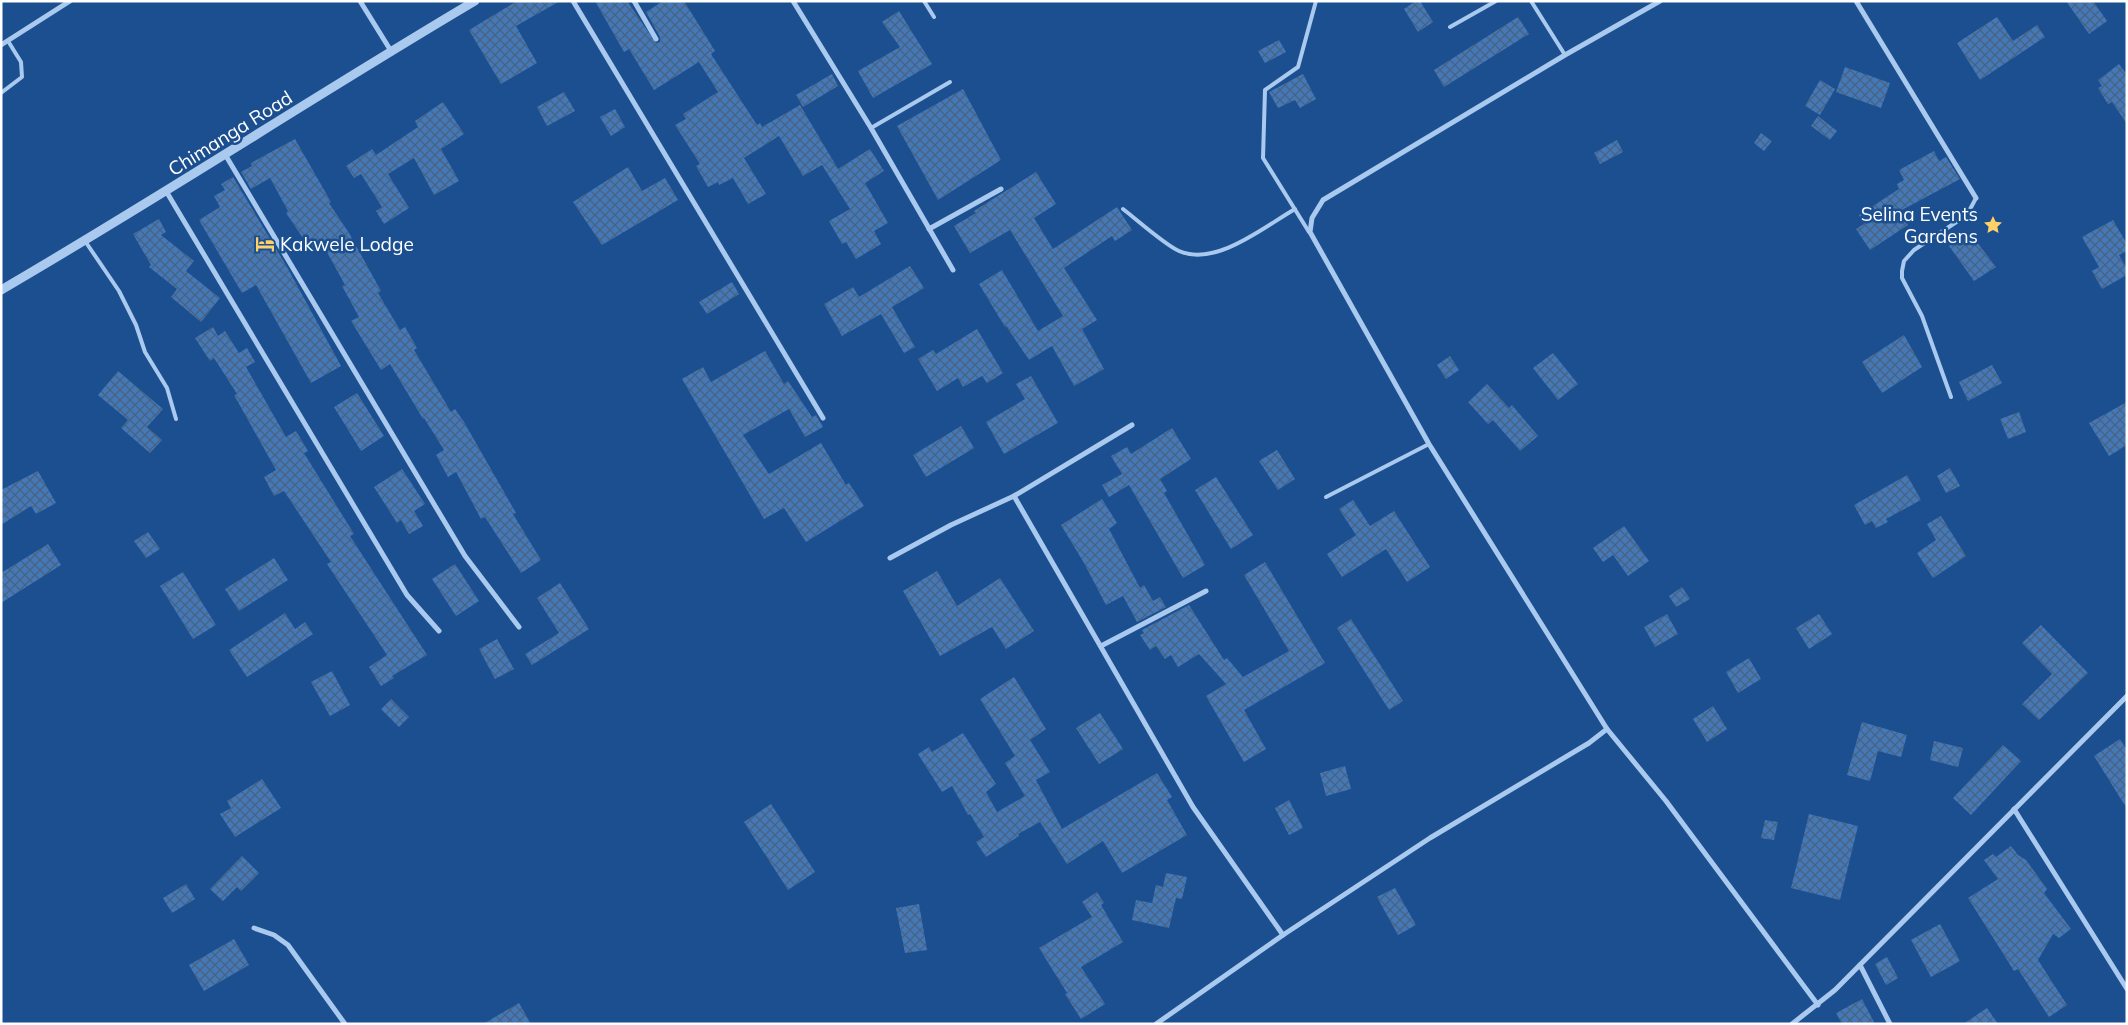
<svg xmlns="http://www.w3.org/2000/svg" width="2128" height="1025" font-family="Mulish,sans-serif">
  <style>
    .building { fill: url(#building-cross-hatch) }
    .lines { fill: none; stroke-linecap: round; stroke-linejoin: round }
    .service { stroke: #a9c9ee; stroke-width: 4 }
    .minor { stroke: #a9c9ee; stroke-width: 5 }
    .tertiary { stroke: #a9c9ee; stroke-width: 9 }
    .labels { text-anchor: middle; dominant-baseline: central; stroke-width: 5; stroke-linejoin: round; paint-order: stroke }
    .street-label { font-size: 19px; fill: #fff; stroke: #1b4f8f }
    .poi-label { font-size: 19px; fill: #fff; stroke: #1b4f8f; text-anchor: end }
  </style>
  <defs>
    <pattern id="building-cross-hatch" width="8" height="8" patternUnits="userSpaceOnUse" patternTransform="scale(1.25)"><rect width="8" height="8" fill="#4478b7"/><path d="M0 0l8 8M0 8l8-8" fill="none" stroke="#486282"/></pattern>
  </defs>
  <rect width="100%" height="100%" fill="#1b4f8f"/>
  <g class="building">
    <path d="M517,1H560L516,26L537,63L501,84L469,30Z"/>
    <path d="M595,1H627L656,43L660,42V37L646,12L663,1H684L715,51L711,54L757,125L760,123L762,127L800,105L838,169L870,149L884,171L865,183L888,223L874,231L881,244L856,259L846,242L842,244L829,221L850,209L822,165L803,176L779,136L744,158L766,194L748,204L733,178L719,185L718,182L708,187L696,166L700,164L675,125L686,119L683,114L718,92L699,62L654,90L629,49L624,52Z"/>
    <path d="M1416,1H1420L1433,22L1418,32L1404,9Z"/>
    <path d="M2066,1H2093L2107,21L2089,34Z"/>
    <path d="M899,11L932,64L873,98L858,71L900,47L882,22Z"/>
    <path d="M1518,17L1529,34L1444,87L1434,70Z"/>
    <path d="M1997,17L2013,41L2037,25L2045,37L1980,80L1957,43Z"/>
    <path d="M1279,40L1286,52L1265,63L1258,51Z"/>
    <path d="M2119,64L2127,75V124L2112,102L2108,104L2098,88L2102,86L2098,80Z"/>
    <path d="M1845,67L1890,83L1881,108L1836,92Z"/>
    <path d="M832,74L838,86L803,107L796,95Z"/>
    <path d="M1303,74L1316,99L1300,108L1295,100L1278,108L1269,92Z"/>
    <path d="M1820,80L1835,89L1820,115L1805,106Z"/>
    <path d="M963,89L1001,160L938,200L897,126Z"/>
    <path d="M564,92L575,111L547,126L537,107Z"/>
    <path d="M443,102L464,134L441,149L459,181L434,195L414,158L388,174L409,208L384,224L376,211L382,207L361,174L354,178L346,166L372,149L376,155L418,127L415,121Z"/>
    <path d="M615,109L625,127L611,136L600,117Z"/>
    <path d="M1818,116L1837,131L1830,140L1811,126Z"/>
    <path d="M1761,133L1772,141L1764,151L1754,143Z"/>
    <path d="M295,139L331,202L329,203L349,233L381,291L378,293L400,330L405,327L417,348L414,350L451,412L455,409L464,422L516,513L513,514L541,560L521,573L485,517L481,519L456,472L448,477L436,455L444,450L424,418L423,419L390,364L381,370L351,321L359,317L342,286L345,285L322,243L311,250L286,213L288,211L270,178L251,189L241,172L252,166L251,163Z"/>
    <path d="M1617,140L1623,152L1600,164L1594,153Z"/>
    <path d="M1934,151L1939,161L1946,157L1960,179L1900,211L1908,225L1870,250L1856,229L1864,224L1859,215L1899,189L1897,184L1904,180L1899,170Z"/>
    <path d="M628,167L642,191L665,178L678,200L602,245L573,202Z"/>
    <path d="M1036,172L1056,204L1034,218L1053,249L1117,207L1132,230L1115,241L1112,236L1064,268L1097,320L1082,329L1104,369L1074,386L1052,346L1029,360L1006,326L1005,327L979,284L1002,270L1038,331L1063,316L1010,230L970,253L954,226L976,213L974,211Z"/>
    <path d="M233,177L287,267L341,366L311,383L256,285L242,293L199,220L220,207L214,196L225,190L221,184Z"/>
    <path d="M159,219L166,232L161,235L194,261L186,271L220,298L201,322L171,297L177,289L149,267L151,265L133,234Z"/>
    <path d="M2113,220L2127,244V251L2119,255L2127,269V275L2102,289L2092,271L2099,267L2082,237Z"/>
    <path d="M1970,233L1996,267L1974,281L1949,246Z"/>
    <path d="M910,266L924,288L892,307L915,347L904,353L881,314L842,336L824,304L853,287L859,297Z"/>
    <path d="M732,282L739,294L707,314L699,302Z"/>
    <path d="M213,327L218,336L225,331L239,353L247,348L255,362L246,367L286,437L296,431L308,451L304,453L354,534L350,536L427,655L392,676L394,678L381,686L369,667L387,655L327,564L331,562L284,491L274,496L264,477L276,470L234,395L237,394L214,358L210,361L195,338Z"/>
    <path d="M977,329L1003,373L987,383L982,376L963,387L958,378L937,391L918,359L933,350L936,354Z"/>
    <path d="M1904,335L1922,367L1882,393L1862,362Z"/>
    <path d="M765,351L784,384L788,381L812,417L816,415L823,427L805,437L789,409L743,435L769,474L821,443L846,485L849,483L864,506L806,542L784,508L764,519L682,379L703,367L711,382Z"/>
    <path d="M1553,353L1578,384L1558,400L1533,368Z"/>
    <path d="M1450,356L1459,370L1446,379L1437,365Z"/>
    <path d="M1992,365L2002,383L1968,401L1959,382Z"/>
    <path d="M118,371L163,409L147,427L162,440L150,453L121,428L128,420L98,395Z"/>
    <path d="M1031,376L1058,423L1004,454L986,422L1025,399L1016,384Z"/>
    <path d="M1487,384L1509,408L1512,405L1538,436L1520,451L1493,420L1488,424L1468,402Z"/>
    <path d="M357,393L384,436L361,451L334,407Z"/>
    <path d="M2127,402V445L2109,456L2089,423Z"/>
    <path d="M2019,412L2026,432L2008,439L2000,419Z"/>
    <path d="M961,426L974,448L926,477L913,455Z"/>
    <path d="M1172,428L1191,459L1160,479L1167,491L1164,493L1205,565L1183,578L1129,485L1109,497L1102,485L1122,474L1111,456L1127,447L1131,454Z"/>
    <path d="M1277,450L1295,479L1278,490L1259,461Z"/>
    <path d="M1950,468L1960,486L1946,493L1937,476Z"/>
    <path d="M402,469L425,504L414,511L423,526L409,534L401,520L397,523L374,487Z"/>
    <path d="M38,471L56,503L36,514L31,506L1,525V490Z"/>
    <path d="M1907,475L1921,500L1886,519L1888,522L1876,528L1872,521L1865,525L1854,505Z"/>
    <path d="M1216,477L1253,535L1231,549L1195,490Z"/>
    <path d="M1102,499L1117,523L1109,529L1140,588L1144,585L1153,601L1160,597L1166,607L1137,622L1123,596L1106,605L1084,563L1061,525Z"/>
    <path d="M1353,500L1370,526L1394,511L1430,567L1407,582L1386,549L1342,577L1327,554L1356,535L1339,509Z"/>
    <path d="M1941,516L1966,556L1933,578L1917,553L1936,540L1927,524Z"/>
    <path d="M1624,526L1649,561L1628,576L1613,555L1603,562L1593,548Z"/>
    <path d="M148,532L160,549L146,558L134,541Z"/>
    <path d="M48,544L61,565L1,603V573Z"/>
    <path d="M274,558L288,580L239,611L225,589Z"/>
    <path d="M1265,562L1325,663L1244,710L1266,749L1244,762L1206,696L1226,684L1199,654L1178,667L1171,655L1165,659L1156,646L1150,650L1140,635L1144,633L1142,630L1189,605L1224,660L1227,658L1243,677L1289,651L1244,575Z"/>
    <path d="M455,564L479,601L456,616L432,579Z"/>
    <path d="M937,571L957,606L1000,578L1034,631L1006,649L992,627L940,656L903,591Z"/>
    <path d="M183,572L216,625L193,639L160,586Z"/>
    <path d="M560,583L589,629L532,665L525,654L559,633L537,598Z"/>
    <path d="M1682,587L1690,599L1676,607L1669,596Z"/>
    <path d="M285,613L295,629L305,622L313,634L247,677L229,650Z"/>
    <path d="M1667,614L1678,634L1655,647L1644,627Z"/>
    <path d="M1819,614L1832,634L1809,649L1796,628Z"/>
    <path d="M1351,619L1403,701L1389,710L1337,628Z"/>
    <path d="M2041,625L2088,673L2039,720L2022,704L2052,674L2022,643Z"/>
    <path d="M497,639L514,669L495,679L479,649Z"/>
    <path d="M1749,658L1761,679L1738,693L1726,672Z"/>
    <path d="M332,671L350,705L330,716L311,682Z"/>
    <path d="M1014,677L1046,729L1030,740L1050,772L1036,780L1062,829L1157,773L1172,797L1167,800L1187,835L1122,873L1103,841L1067,864L1040,822L1018,834L1019,836L986,857L976,842L984,837L970,814L968,815L952,786L942,792L918,754L929,747L932,752L963,733L996,784L986,792L997,812L1025,796L1005,763L1015,756L980,699Z"/>
    <path d="M391,699L409,717L399,727L381,709Z"/>
    <path d="M1713,706L1727,729L1707,742L1693,719Z"/>
    <path d="M1100,713L1123,749L1099,764L1076,728Z"/>
    <path d="M1862,722L1907,735L1901,757L1878,751L1870,781L1847,775Z"/>
    <path d="M2120,739L2127,750V809L2094,756Z"/>
    <path d="M1934,741L1963,748L1958,767L1930,760Z"/>
    <path d="M2003,745L2021,761L1971,815L1953,798Z"/>
    <path d="M1345,766L1351,789L1326,796L1320,773Z"/>
    <path d="M262,779L281,808L235,837L220,814L231,808L227,801Z"/>
    <path d="M1289,800L1303,828L1289,835L1275,808Z"/>
    <path d="M771,804L815,872L788,890L744,822Z"/>
    <path d="M1809,814L1858,826L1840,900L1791,888Z"/>
    <path d="M1765,820L1778,822L1774,840L1761,838Z"/>
    <path d="M2011,846L2018,855L2026,860L2047,889L2044,893L2071,929L2059,938L2053,934L2038,960L2067,1005L2049,1017L2018,969L2014,971L1968,898L1998,879L1984,860L1993,854L1996,857Z"/>
    <path d="M242,856L259,873L241,891L237,887L223,901L210,889Z"/>
    <path d="M1166,873L1187,877L1182,899L1176,898L1169,928L1132,920L1136,900L1152,903L1156,885L1163,887Z"/>
    <path d="M186,884L195,899L172,913L163,898Z"/>
    <path d="M1395,888L1416,925L1398,935L1377,897Z"/>
    <path d="M1097,892L1104,903L1101,905L1123,942L1081,967L1105,1004L1081,1019L1065,994L1067,993L1039,948L1092,917L1082,902Z"/>
    <path d="M919,904L927,950L905,953L896,908Z"/>
    <path d="M1940,924L1960,961L1931,977L1911,940Z"/>
    <path d="M234,939L249,965L204,991L189,965Z"/>
    <path d="M1887,957L1898,978L1886,985L1875,964Z"/>
    <path d="M1862,999L1875,1024H1842L1836,1013Z"/>
    <path d="M519,1003L531,1024H483Z"/>
    <path d="M1987,1008L1998,1024H1963Z"/>
  </g>
  <g class="lines">
    <g class="service">
      <path d="M924,1L934,17"/>
      <path d="M1531,1L1565,55"/>
      <path d="M1450,27L1496,1"/>
      <path d="M1,93L22,77L21,62L8,41"/>
      <path d="M871,128L950,82"/>
      <path d="M1123,209C1136,219 1165,245 1179,251C1216,267 1264,227 1295,209"/>
      <path d="M1309,232L1263,158L1265,90L1298,67L1316,1"/>
      <path d="M85,241L119,291L136,325L145,352L167,388L176,419"/>
      <path d="M1951,397L1922,316L1902,278V271L1904,261L1914,250L1967,215L1976,198"/>
      <path d="M1326,497L1429,444"/>
    </g>
    <g class="minor">
      <path d="M360,1L391,51"/>
      <path d="M573,1L823,418"/>
      <path d="M634,1L656,39"/>
      <path d="M793,1L871,128L953,270"/>
      <path d="M1856,1L1976,198"/>
      <path d="M1,45L70,1"/>
      <path d="M226,156L465,556L519,627"/>
      <path d="M166,191L407,595L439,631"/>
      <path d="M929,229L1001,189"/>
      <path d="M1014,496L1193,807L1283,935"/>
      <path d="M890,558L951,525L1014,496L1132,425"/>
      <path d="M1101,646L1206,591"/>
      <path d="M1607,729L1666,801L1818,1005"/>
      <path d="M2014,809L2127,989"/>
      <path d="M254,928L274,935L288,945L345,1024"/>
      <path d="M1860,965L1890,1024"/>
      <path d="M1156,1024L1283,935L1430,838L1589,743L1607,729L1429,444L1310,232L1312,218L1323,200L1565,55L1660,1"/>
      <path d="M1792,1024L1835,990L2127,696"/>
    </g>
    <path class="tertiary" d="M1,290C161,197 316,95 475,1"/>
  </g>
  <defs>
    <g id="sight-bare" transform="scale(1.5)"><path d="M0-6L1.8-2.2L6-1.7L2.9 1.2L3.7 5.4L0 3.3L-3.7 5.4L-2.9 1.2L-6-1.7L-1.8-2.2Z" fill="#ffd166" stroke="#1b4f8f" stroke-width="2.5" paint-order="stroke"/></g>
    <g id="hotel-bare" transform="scale(1.5)"><path d="M-6-4.5h1.5V1H6V5H4.5V3h-9V5H-6ZM-4 0a1.8 1.8 0 1 1 3.6 0ZM.5 0V-2.5h3Q6-2.5 6 0Z" fill="#ffd166" stroke="#1b4f8f" stroke-width="2.5" paint-order="stroke"/></g>
  </defs>
  <g fill-rule="evenodd">
    <use href="#sight-bare" x="1993" y="225"/>
    <use href="#hotel-bare" x="265" y="244"/>
  </g>
  <g class="labels">
    <g class="street-label">
      <text transform="translate(230 133) rotate(-32)">Chimanga Road</text>
    </g>
    <g class="poi-label">
      <text x="1978" y="214">Selina Events<tspan x="1978" dy="22">Gardens</tspan></text>
      <text x="280" y="244" text-anchor="start">Kakwele Lodge</text>
    </g>
  </g>
  <rect width="2128" height="1025" fill="none" stroke="#ffffff" stroke-width="5"/>
</svg>
